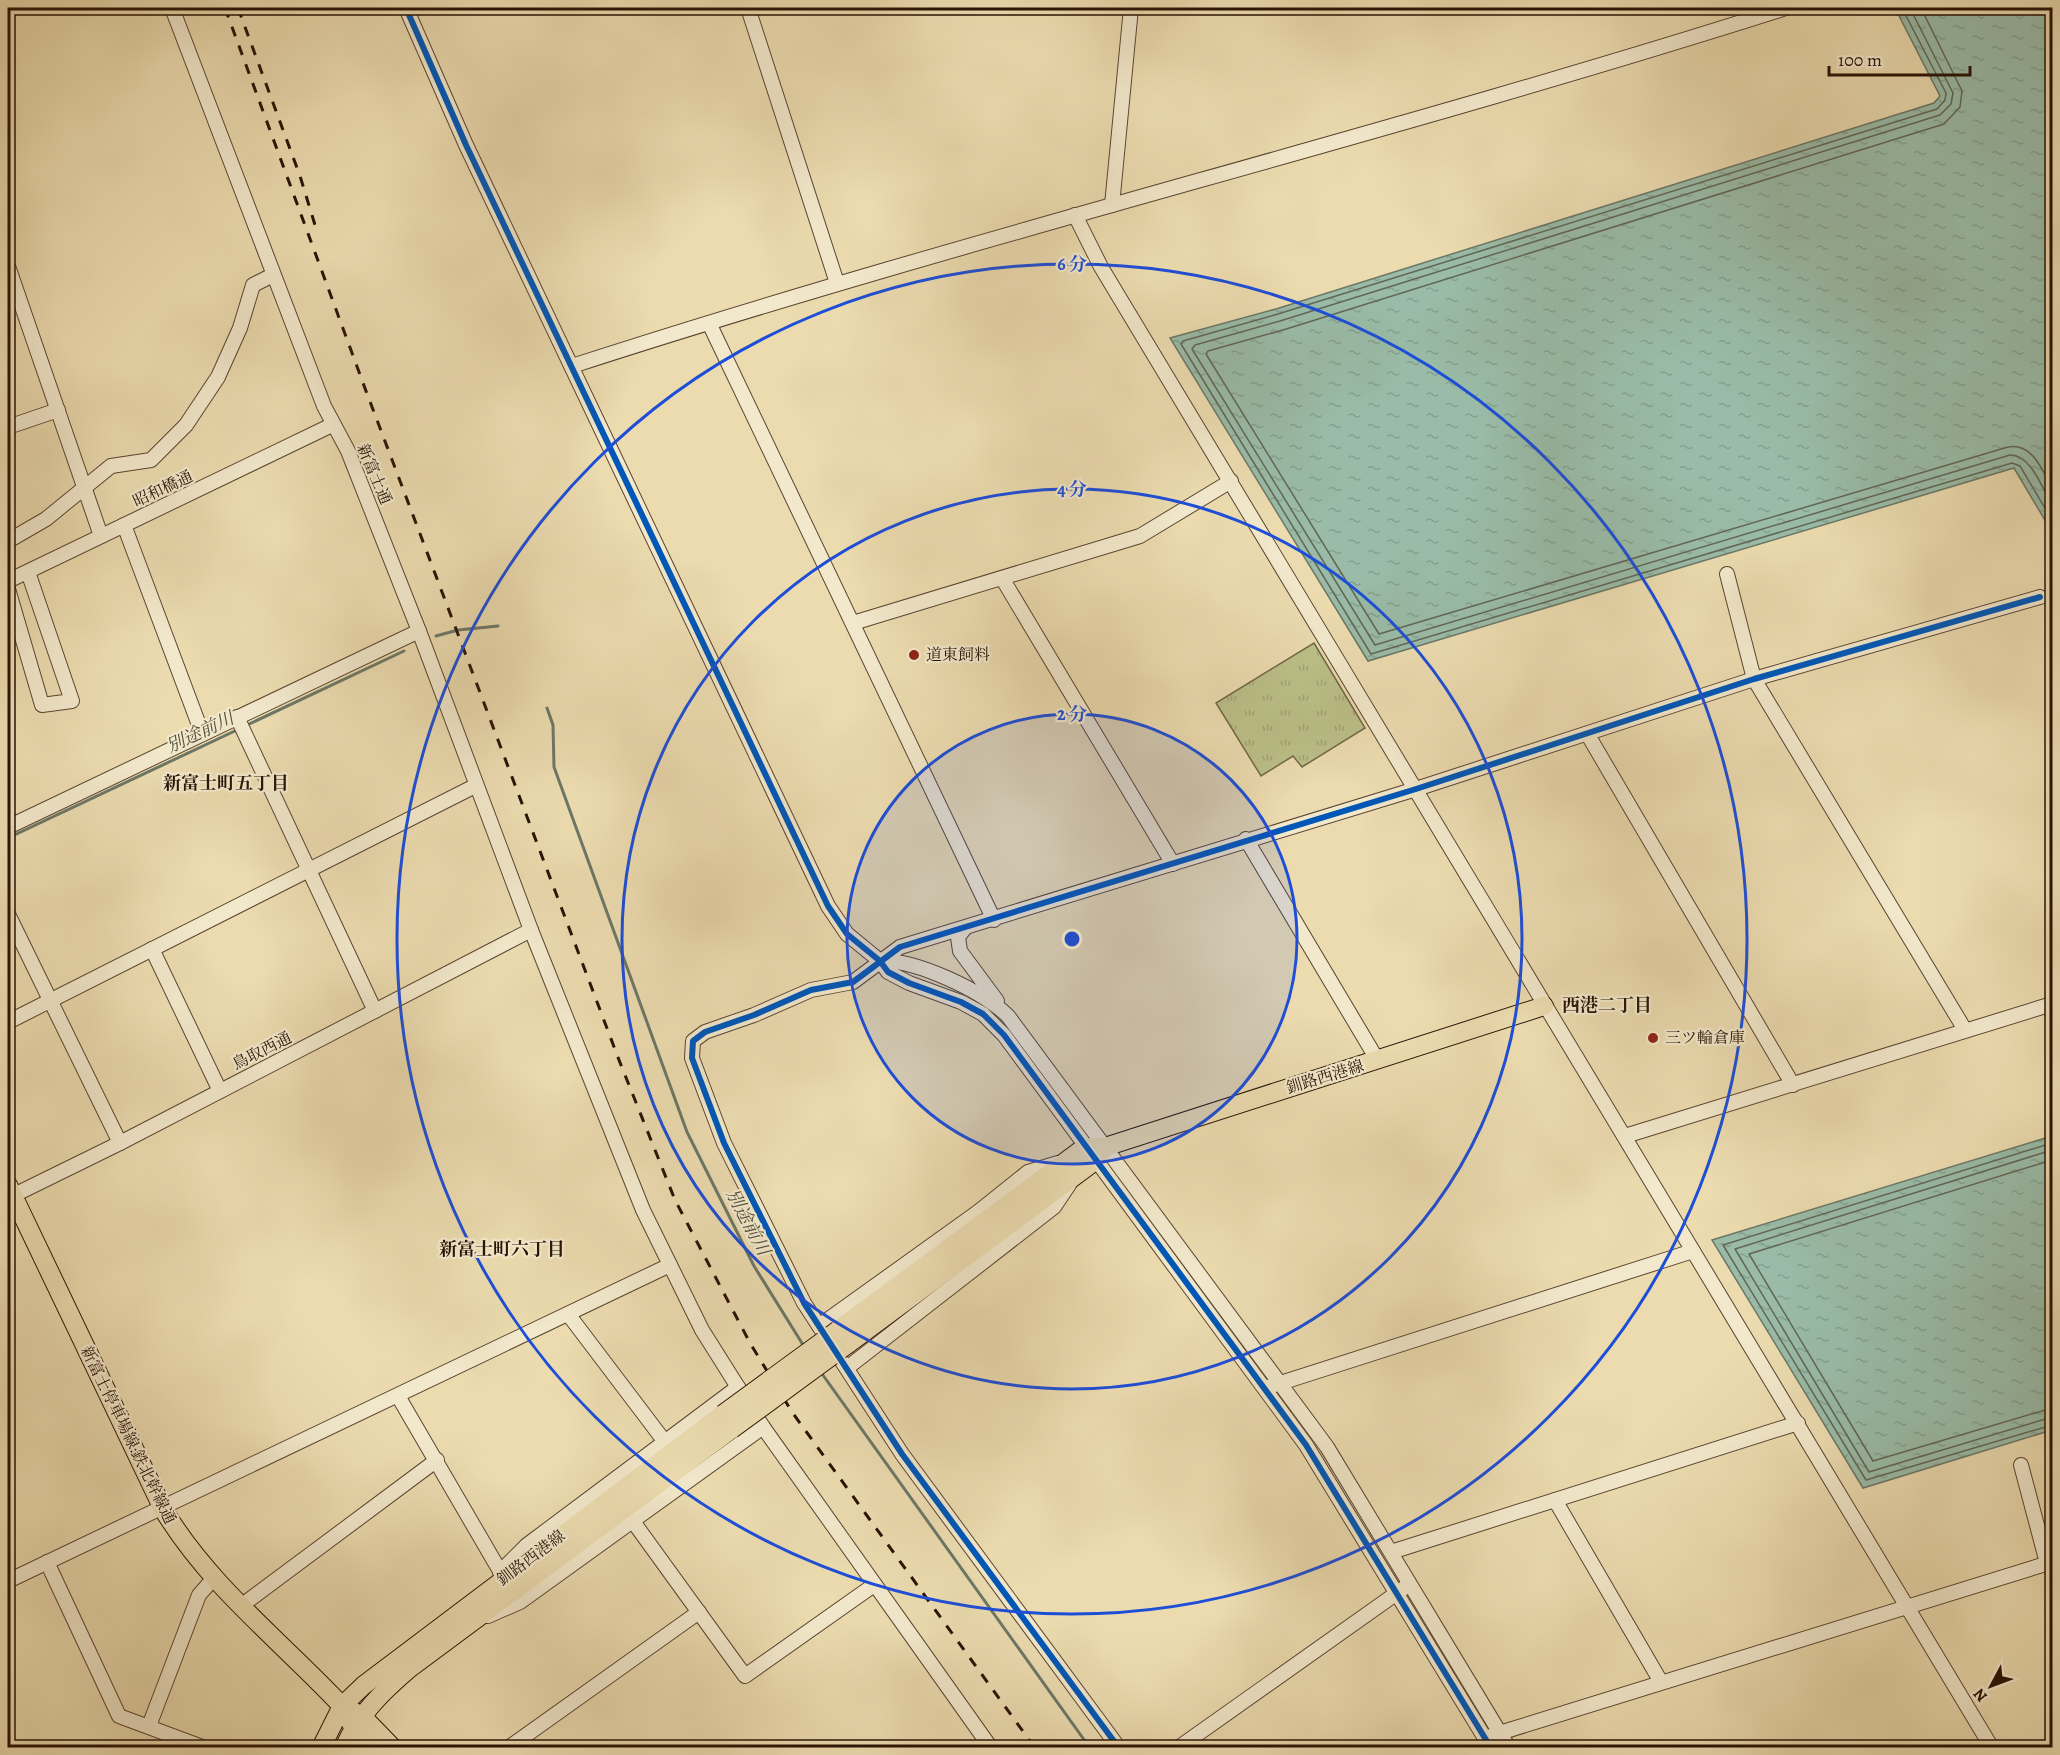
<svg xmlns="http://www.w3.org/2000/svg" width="2060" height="1755" font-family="Alegreya,'Noto Serif JP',serif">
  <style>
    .grass { fill: url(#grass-tufts); stroke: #726846; stroke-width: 1.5 }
    .water { fill: url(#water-ripples); stroke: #6c7766; stroke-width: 1.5 }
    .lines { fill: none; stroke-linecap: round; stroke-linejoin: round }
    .shore { stroke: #616656; stroke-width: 1.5 }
    .stream { stroke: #6c7766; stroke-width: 3 }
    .minor-casing { stroke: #5a4430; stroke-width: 16 }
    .major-casing { stroke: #291205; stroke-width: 20 }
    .minor { stroke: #f2e8cb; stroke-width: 14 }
    .major { stroke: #ebdbaf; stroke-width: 18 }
    .rail { stroke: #291205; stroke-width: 3; stroke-dasharray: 10 10; stroke-linecap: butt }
    .major-bridge-casing { stroke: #291205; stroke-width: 20; stroke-linecap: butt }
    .major-bridge { stroke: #ebdbaf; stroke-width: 18 }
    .cycleway-casing { stroke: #f2e8cb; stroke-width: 10 }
    .cycleway { stroke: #0057b8; stroke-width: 6 }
    .ring { fill: none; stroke: #1d4ed8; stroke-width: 3 }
    .poi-dot { fill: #8f2418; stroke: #f2e8cb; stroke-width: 2 }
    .labels { text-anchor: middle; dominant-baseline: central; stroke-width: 4.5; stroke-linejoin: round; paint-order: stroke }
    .street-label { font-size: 16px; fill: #291205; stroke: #f2e8cb }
    .poi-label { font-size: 16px; fill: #291205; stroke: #f2e8cb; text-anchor: start }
    .water-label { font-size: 18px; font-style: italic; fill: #504d3e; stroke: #f2e8cb }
    .neighbourhood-label { font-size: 18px; font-weight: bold; fill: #291205; stroke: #f2e8cb }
    .centre { fill: #1d4ed8; stroke: #f2e8cb; stroke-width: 3 }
    .ring-label { font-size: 18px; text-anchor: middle; font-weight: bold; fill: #1d4ed8; stroke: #f2e8cb; stroke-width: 4.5; stroke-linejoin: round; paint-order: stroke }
  </style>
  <defs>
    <pattern id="grass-tufts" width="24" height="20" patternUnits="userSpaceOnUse" patternTransform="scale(1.5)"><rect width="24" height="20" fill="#bbbf88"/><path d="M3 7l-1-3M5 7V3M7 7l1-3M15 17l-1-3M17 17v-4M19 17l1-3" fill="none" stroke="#a1a374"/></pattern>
    <pattern id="water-ripples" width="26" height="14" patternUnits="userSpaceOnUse" patternTransform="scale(1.5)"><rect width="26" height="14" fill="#99bba7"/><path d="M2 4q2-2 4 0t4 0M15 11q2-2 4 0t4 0" fill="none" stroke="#84a08e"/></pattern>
  </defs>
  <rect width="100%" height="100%" fill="#ebdbaf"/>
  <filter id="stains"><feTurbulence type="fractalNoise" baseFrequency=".00333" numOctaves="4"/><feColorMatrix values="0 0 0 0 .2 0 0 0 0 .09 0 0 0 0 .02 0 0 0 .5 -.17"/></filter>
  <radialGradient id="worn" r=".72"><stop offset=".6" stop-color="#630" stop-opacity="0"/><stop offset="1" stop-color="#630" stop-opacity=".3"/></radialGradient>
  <path class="grass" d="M1314,643L1365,728L1302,767L1293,756L1261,776L1216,703Z"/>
  <g class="water">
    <path d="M1895,8H2052V532L2014,468L1368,661L1170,338L1276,309L1934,103L1940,96Z"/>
    <path d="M2052,1136V1430L1863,1488L1712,1240Z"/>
  </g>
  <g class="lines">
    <g class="shore">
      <path d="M1902,8L1946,93L1945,100L1937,109L1278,314L1183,341L1181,344L1371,654L2012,463L2020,466L2052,520"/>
      <path d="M1910,8L1953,93L1951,104L1940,115L1280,321L1195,345L1192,349L1375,645L2010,455C2031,454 2043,490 2052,505"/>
      <path d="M1921,8L1962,91L1960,107L1944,124L1283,330L1208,351L1206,354L1379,634L2008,447C2033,443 2042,470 2052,488"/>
      <path d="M2052,1143L1723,1245L1866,1480L2052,1425"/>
      <path d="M2052,1150L1735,1249L1869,1472L2052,1417"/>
      <path d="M2052,1160L1749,1254L1873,1461L2052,1408"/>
    </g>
    <g class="stream">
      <path d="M436,636L458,630L498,626"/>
      <path d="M547,708L553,725L554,767L687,1132L754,1266L805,1348"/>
      <path d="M245,726L404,651"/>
      <path d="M8,838L239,729"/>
      <path d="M820,1371L1090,1748"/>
    </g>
    <g class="minor-casing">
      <g id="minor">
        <path d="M172,8L324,406L348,451L419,631L531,930L643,1210L674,1273L702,1330L763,1427L991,1748"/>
        <path d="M406,8L466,145L828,906L847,934L880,961L888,972L909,983L961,1002L983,1014L1004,1035L1306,1445L1491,1748"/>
        <path d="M748,8L837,283"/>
        <path d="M1112,205L1131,8"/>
        <path d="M1075,215L1101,267L1992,1748"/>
        <path d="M8,266L101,536"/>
        <path d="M709,323L994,920"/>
        <path d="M572,366C973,236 1384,136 1786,8"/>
        <path d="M8,427L58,410"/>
        <path d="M124,525L202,733"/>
        <path d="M8,541L46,519L111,466L151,460L186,425L218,377L240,328L253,285L273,275"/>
        <path d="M1727,574L1754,679L1965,1030"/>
        <path d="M1002,578L1173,864"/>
        <path d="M8,581L332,425"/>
        <path d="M8,589L42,705L72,701L28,572"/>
        <path d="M853,623L1140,536L1231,481"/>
        <path d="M237,717L375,1011"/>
        <path d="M1588,735L1793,1085"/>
        <path d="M8,827L419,631"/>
        <path d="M1246,839L1378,1061"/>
        <path d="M8,914L120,1143"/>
        <path d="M965,928L958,937L960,951L997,1001"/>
        <path d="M152,949L220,1091"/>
        <path d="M880,961C916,959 982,991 1008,1016L1327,1447L1509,1748"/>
        <path d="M8,1022L475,786"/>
        <path d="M1625,1136L2052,1004"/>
        <path d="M8,1198L120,1143L531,930"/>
        <path d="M568,1314L665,1442"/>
        <path d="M819,1326L978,1212L1028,1172L1058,1163"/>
        <path d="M847,1368L1054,1207L1070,1183"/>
        <path d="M1271,1386L1693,1251"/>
        <path d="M398,1396L504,1578"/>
        <path d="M2021,1465L2047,1563"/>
        <path d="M1555,1500L1661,1682"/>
        <path d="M632,1520L745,1676L874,1585"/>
        <path d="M1391,1552L1798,1423"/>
        <path d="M47,1562L119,1716L205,1748"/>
        <path d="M500,1572L527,1545L738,1387"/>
        <path d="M8,1581L670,1265"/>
        <path d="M241,1606L437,1460"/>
        <path d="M488,1616L520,1602L763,1427"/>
        <path d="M149,1726L199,1595L213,1579"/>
        <path d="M1493,1735L2052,1562"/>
        <path d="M508,1748L699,1612"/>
        <path d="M1119,1748L902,1454L804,1303L724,1143L692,1058L693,1041L705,1032L754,1015L811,990L853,982L900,947L1416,789L1754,679L2040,597"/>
        <path d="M1178,1748L1404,1588"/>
      </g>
    </g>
    <g class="major-casing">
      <g id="major">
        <path d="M8,1185L163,1509C210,1587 281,1641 342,1706L353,1727L372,1748"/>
        <path d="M838,1330L1085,1147H1105L1544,1006"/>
        <path d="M848,1344L1095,1161L1105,1147"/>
        <path d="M352,1711L361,1715L393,1748"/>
        <path d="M321,1748L342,1706L364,1685L723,1414"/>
        <path d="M344,1748C359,1714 382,1692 410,1668L732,1429"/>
      </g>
    </g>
    <use href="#minor" class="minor"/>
    <use href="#major" class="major"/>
    <g class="rail">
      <path d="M225,8L366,391L619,1060L675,1200L750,1343L792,1412L1035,1748"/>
      <path d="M238,8L300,176L315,225"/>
    </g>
    <g class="major-bridge-casing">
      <g id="major-bridge">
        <path d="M723,1414L838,1330"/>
        <path d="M732,1429L848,1344"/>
      </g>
    </g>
    <use href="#major-bridge" class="major-bridge"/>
    <g class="cycleway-casing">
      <g id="cycleway">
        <path d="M406,8L466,145L828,906L847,934L880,961L888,972L909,983L961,1002L983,1014L1004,1035L1306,1445L1491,1748"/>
        <path d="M1119,1748L902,1454L804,1303L724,1143L692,1058L693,1041L705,1032L754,1015L811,990L853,982L900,947L1416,789L1754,679L2040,597"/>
      </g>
    </g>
    <use href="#cycleway" class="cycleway"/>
  </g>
  <circle cx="1072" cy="939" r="225" fill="#1d4ed8" fill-opacity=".12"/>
  <g class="ring">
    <circle cx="1072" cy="939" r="225"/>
    <circle cx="1072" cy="939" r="450"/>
    <circle cx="1072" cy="939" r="675"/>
  </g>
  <g class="poi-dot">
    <circle cx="914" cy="655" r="6"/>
    <circle cx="1653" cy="1038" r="6"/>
  </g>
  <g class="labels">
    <g class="street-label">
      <text transform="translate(374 474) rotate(67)">新富士通</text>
      <text transform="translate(163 489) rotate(-25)">昭和橋通</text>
      <text transform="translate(262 1051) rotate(-27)">鳥取西通</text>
      <text transform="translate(1325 1077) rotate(-17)">釧路西港線</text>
      <text transform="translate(128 1435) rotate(64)">新富士停車場線:鉄北幹線通</text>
      <text transform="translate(531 1558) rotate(-37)">釧路西港線</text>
    </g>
    <g class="poi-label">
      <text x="926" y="655">道東飼料</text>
      <text x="1665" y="1038">三ツ輪倉庫</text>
    </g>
    <g class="water-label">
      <text transform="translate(200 732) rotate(-25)">別途前川</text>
      <text transform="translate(748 1222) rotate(62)">別途前川</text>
    </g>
    <g class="neighbourhood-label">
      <text x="226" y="783">新富士町五丁目</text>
      <text x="1607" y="1005">西港二丁目</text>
      <text x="502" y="1249">新富士町六丁目</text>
    </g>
  </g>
  <circle cx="1072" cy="939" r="9" class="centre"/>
  <g class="ring-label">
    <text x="1072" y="270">6 分</text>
    <text x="1072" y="495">4 分</text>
    <text x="1072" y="720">2 分</text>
  </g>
  <rect width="2060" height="1755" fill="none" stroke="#ebdbaf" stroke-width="30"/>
  <rect x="9" y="9" width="2042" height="1737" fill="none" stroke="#291205" stroke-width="3"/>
  <rect x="15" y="15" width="2030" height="1725" fill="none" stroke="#291205" stroke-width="1.5"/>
  <g transform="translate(1991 1686) rotate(229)" stroke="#f2e8cb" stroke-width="4.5" paint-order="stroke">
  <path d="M0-4.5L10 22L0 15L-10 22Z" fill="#291205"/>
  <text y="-9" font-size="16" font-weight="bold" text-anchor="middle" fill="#291205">N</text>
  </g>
  <path d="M1829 66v9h141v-9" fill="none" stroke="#291205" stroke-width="3"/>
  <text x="1838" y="66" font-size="18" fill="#291205" stroke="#f2e8cb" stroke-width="4.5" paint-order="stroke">100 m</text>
  <rect width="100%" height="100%" filter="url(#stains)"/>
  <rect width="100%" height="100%" fill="url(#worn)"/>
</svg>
